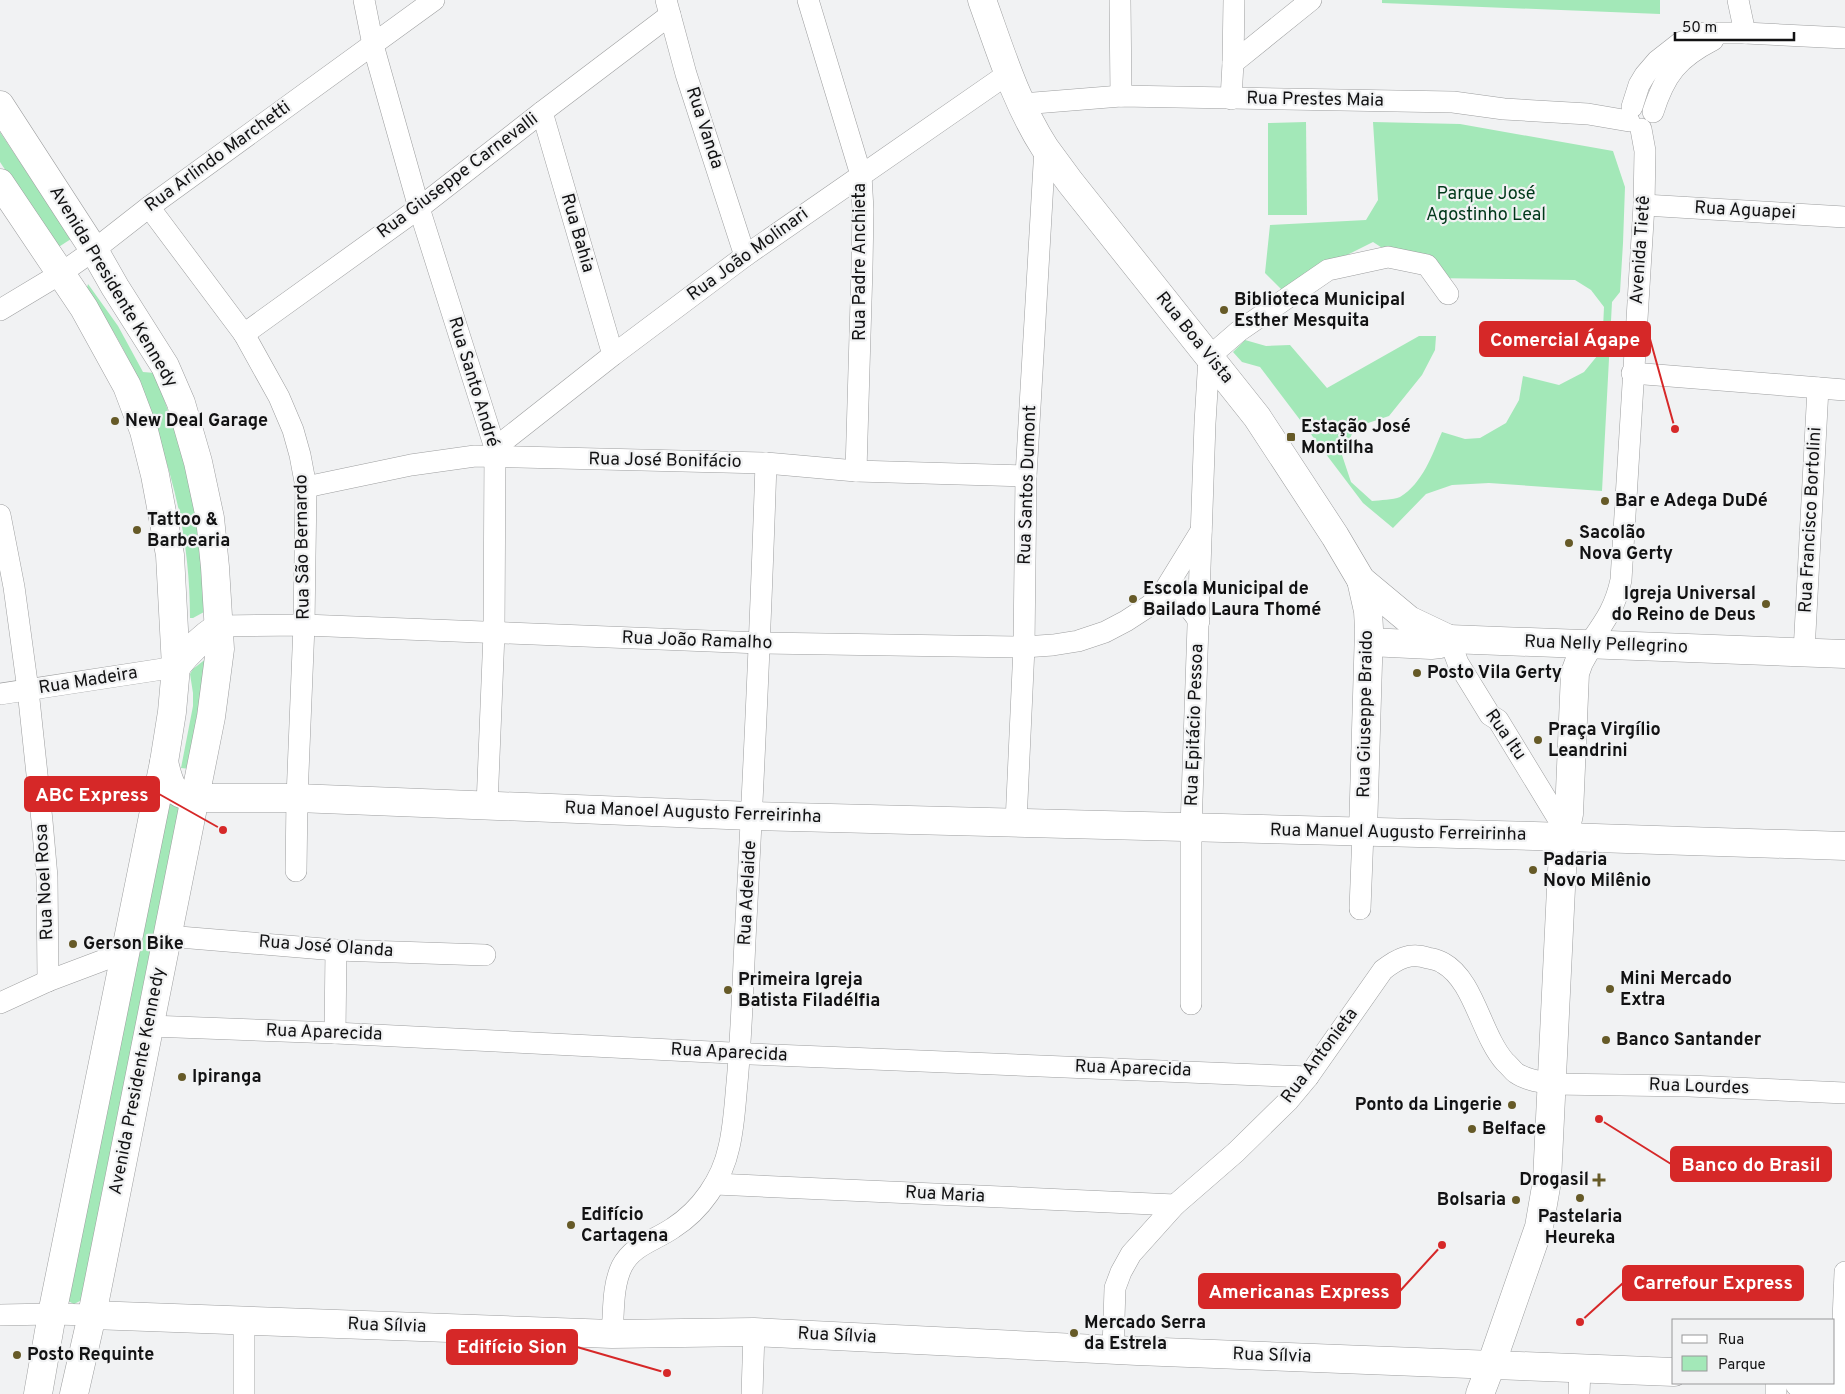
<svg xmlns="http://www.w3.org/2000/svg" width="1845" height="1394" font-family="Overpass,sans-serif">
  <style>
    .green { fill: #a3e8b8 }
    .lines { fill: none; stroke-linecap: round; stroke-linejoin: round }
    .minor-casing { stroke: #9d9e9f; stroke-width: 22 }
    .major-casing { stroke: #9d9e9f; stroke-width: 29 }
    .minor { stroke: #fff; stroke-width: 21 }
    .major { stroke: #fff; stroke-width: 28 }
    .poi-dot { fill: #665a27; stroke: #f1f2f3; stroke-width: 2 }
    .labels { text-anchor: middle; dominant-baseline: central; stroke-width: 4.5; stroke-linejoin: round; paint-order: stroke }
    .street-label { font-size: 18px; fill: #121213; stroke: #f1f2f3 }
    .park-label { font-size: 18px; fill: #00381a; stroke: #f1f2f3 }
    .poi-label { font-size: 18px; font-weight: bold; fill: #121213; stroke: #f1f2f3; text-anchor: start }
    .leader { fill: none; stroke: #d62828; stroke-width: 2 }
    .callout-dot { fill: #d62828; stroke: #f1f2f3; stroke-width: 2 }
    .callout { fill: #d62828; stroke: #d62828; stroke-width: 2 }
    .callout-label { font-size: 19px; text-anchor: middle; font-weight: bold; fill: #fff }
  </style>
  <rect width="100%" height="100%" fill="#f1f2f3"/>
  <g class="green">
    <path d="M1382,0H1660V14L1382,3Z"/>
    <path d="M1306,122L1307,215H1268V123Z"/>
    <path d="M1373,122L1460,124L1613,151L1625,187L1623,243L1620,292L1612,302L1602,491L1489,483L1452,485L1426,494L1393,528L1363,503L1260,367L1242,362L1233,352L1245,340L1266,346L1290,345L1327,388L1419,336H1436L1435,350L1422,375L1389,416L1368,423L1353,432L1342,455L1351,482L1372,501C1380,500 1393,500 1400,497C1423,483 1432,455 1442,432L1465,439L1480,438L1506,423L1519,400L1523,376L1559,385L1584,372L1602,350L1604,307L1591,290L1575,280L1429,278L1373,242L1317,270L1292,300L1265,273L1270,225L1366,220L1378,200Z"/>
    <path d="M0,132L71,239L57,248L0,162Z"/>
    <path d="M88,284L118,326L143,372L155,373L187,466L201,538L204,612L193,618H190C190,554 179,497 158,436C148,405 137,374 121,345C111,326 98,309 86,291Z"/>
    <path d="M207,658L190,769L181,768L193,706V693L190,674L193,669Z"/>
    <path d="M167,799L181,807L82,1300L74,1304L68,1301Z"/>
  </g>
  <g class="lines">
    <g class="minor-casing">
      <g id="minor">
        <path d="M364,0L373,45L419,208L495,448L494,633L487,806"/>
        <path d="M666,0L686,74L745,256"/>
        <path d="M808,0L861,175L863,210L862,267L856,471"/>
        <path d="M1120,0L1121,96"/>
        <path d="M1738,0L1745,33"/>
        <path d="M1233,63L1311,0"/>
        <path d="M1231,99L1233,63L1234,0"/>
        <path d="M1022,104L1121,96L1453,102L1504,109L1588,114L1629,121"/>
        <path d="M1632,107L1639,85L1645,75L1657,61L1680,43L1704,33H1745L1845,38"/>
        <path d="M542,112L613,355"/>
        <path d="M1653,112C1665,74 1678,58 1713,40"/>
        <path d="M1644,205L1845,217"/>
        <path d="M149,207L244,334L279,397L293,430L300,455L306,487L304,625L297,798L296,871"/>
        <path d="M0,310L60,274L94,250L149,207L434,0"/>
        <path d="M244,334L419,208L542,112L670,15"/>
        <path d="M1632,373L1845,390"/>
        <path d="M495,448L613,355L745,256L1009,73"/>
        <path d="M306,487L411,465L475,456L766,463L856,471L1026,476"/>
        <path d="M0,515L14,587L28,690L42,821L47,877L48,981"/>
        <path d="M1161,596C1182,596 1188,605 1199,621"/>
        <path d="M220,626L304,625L760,643L1024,647L1053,645L1078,641L1105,632L1126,621L1149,606L1161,596L1201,531"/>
        <path d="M1449,639L1458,663L1490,715L1498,720L1565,830"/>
        <path d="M1589,644C1605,621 1615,608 1621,580L1644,205L1645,151L1641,129"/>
        <path d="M1804,652L1818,388"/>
        <path d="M0,694L176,667"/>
        <path d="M1016,823L1024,647L1026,476L1045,147"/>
        <path d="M1360,909L1363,832"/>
        <path d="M167,936L336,950L485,955"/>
        <path d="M0,1003L48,981L125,952"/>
        <path d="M1191,1004V828L1205,423L1209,357L1239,331L1328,270L1388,257L1427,265L1448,294"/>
        <path d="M150,1026L335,1033L751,1054L1308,1077"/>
        <path d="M335,1033L336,950"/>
        <path d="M715,1184L1175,1205"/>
        <path d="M0,1315L52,1314L92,1315"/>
        <path d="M612,1334C614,1313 612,1286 622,1266C633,1245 654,1241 673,1228C701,1210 722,1180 729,1147C734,1126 735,1104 737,1083C742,1029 743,975 746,921C754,768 761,616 766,463"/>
        <path d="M1113,1349L1115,1288L1121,1272L1131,1254L1175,1205L1236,1152L1288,1101L1308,1077L1383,970C1397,959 1410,952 1428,958C1433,959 1439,960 1443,963C1474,980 1481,1035 1505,1062C1509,1065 1512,1070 1516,1073C1526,1080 1541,1082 1552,1084L1689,1086L1845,1093"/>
        <path d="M244,1394V1320"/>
        <path d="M752,1394L754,1332"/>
        <path d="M1579,1394L1580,1369"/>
        <path d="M1776,1394V1383"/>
        <path d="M1840,1394L1845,1272"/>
      </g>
    </g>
    <g class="major-casing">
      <g id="major">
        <path d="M982,0C1000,50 1016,103 1045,148C1053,159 1062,171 1070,182L1257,417L1335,536L1361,580L1409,620L1449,639"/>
        <path d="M0,105L94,250L115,287L165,366L181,403L198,462L210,518L215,567L220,649L211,717L92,1315L74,1394"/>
        <path d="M0,183L84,308L127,386L144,431L155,475L170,555L176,667L172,712L164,762L52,1314L38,1394"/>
        <path d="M1361,580L1368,611L1369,629L1363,832"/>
        <path d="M1369,642L1431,645L1440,644L1449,639L1845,654"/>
        <path d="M176,667C189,650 202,638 220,626"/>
        <path d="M164,762C170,785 170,793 194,798H297L752,816L1534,836L1845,846"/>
        <path d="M92,1315L612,1334L754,1332L1137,1351L1674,1372"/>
        <path d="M1799,1383L1828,1394"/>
        <path d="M1480,1394L1491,1365L1539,1227L1547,1181L1561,888L1564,838L1569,814L1575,673L1579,662L1589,644"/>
      </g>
    </g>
    <use href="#minor" class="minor"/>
    <use href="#major" class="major"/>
  </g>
  <g class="poi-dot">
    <circle cx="1224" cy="310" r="5"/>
    <circle cx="115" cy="421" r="5"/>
    <rect x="1286" y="432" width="10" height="10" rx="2.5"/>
    <circle cx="1605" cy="501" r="5"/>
    <circle cx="137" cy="530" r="5"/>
    <circle cx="1569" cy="543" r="5"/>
    <circle cx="1133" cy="599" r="5"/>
    <circle cx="1766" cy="604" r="5"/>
    <circle cx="1417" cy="673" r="5"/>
    <circle cx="1538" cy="740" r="5"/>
    <circle cx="1533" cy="870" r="5"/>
    <circle cx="73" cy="944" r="5"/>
    <circle cx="1610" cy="989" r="5"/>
    <circle cx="728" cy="990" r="5"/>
    <circle cx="1606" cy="1040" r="5"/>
    <circle cx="182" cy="1077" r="5"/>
    <circle cx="1512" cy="1105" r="5"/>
    <circle cx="1472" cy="1129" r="5"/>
    <path d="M1596.5 1172.5h5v5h5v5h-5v5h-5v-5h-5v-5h5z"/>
    <circle cx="1580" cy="1198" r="5"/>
    <circle cx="1516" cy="1200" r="5"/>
    <circle cx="571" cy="1225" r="5"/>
    <circle cx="1074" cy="1333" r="5"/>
    <circle cx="17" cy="1355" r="5"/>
  </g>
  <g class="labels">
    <g class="street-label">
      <text transform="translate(1315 100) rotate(1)">Rua Prestes Maia</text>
      <text transform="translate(704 128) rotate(72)">Rua Vanda</text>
      <text transform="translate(218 157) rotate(-36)">Rua Arlindo Marchetti</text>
      <text transform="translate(458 176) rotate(-37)">Rua Giuseppe Carnevalli</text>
      <text transform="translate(1745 211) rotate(3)">Rua Aguapei</text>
      <text transform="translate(577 233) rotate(74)">Rua Bahia</text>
      <text transform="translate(1641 250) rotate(-86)">Avenida Tietê</text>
      <text transform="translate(748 255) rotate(-36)">Rua João Molinari</text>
      <text transform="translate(860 262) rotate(-90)">Rua Padre Anchieta</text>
      <text transform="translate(113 287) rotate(59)">Avenida Presidente Kennedy</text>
      <text transform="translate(1194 338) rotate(51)">Rua Boa Vista</text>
      <text transform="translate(473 382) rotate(73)">Rua Santo André</text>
      <text transform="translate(665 461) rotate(1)">Rua José Bonifácio</text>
      <text transform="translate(1028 485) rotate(-88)">Rua Santos Dumont</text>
      <text transform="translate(1811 520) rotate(-87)">Rua Francisco Bortolini</text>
      <text transform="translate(303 547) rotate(-91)">Rua São Bernardo</text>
      <text transform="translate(697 641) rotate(2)">Rua João Ramalho</text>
      <text transform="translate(1606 645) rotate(2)">Rua Nelly Pellegrino</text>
      <text transform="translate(88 681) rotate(-9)">Rua Madeira</text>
      <text transform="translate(1366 714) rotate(-89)">Rua Giuseppe Braido</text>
      <text transform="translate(1195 725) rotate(-88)">Rua Epitácio Pessoa</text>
      <text transform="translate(1505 735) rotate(55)">Rua Itu</text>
      <text transform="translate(693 813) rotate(2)">Rua Manoel Augusto Ferreirinha</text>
      <text transform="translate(1398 833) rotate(1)">Rua Manuel Augusto Ferreirinha</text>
      <text transform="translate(45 882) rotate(-93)">Rua Noel Rosa</text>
      <text transform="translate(748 893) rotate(-87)">Rua Adelaide</text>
      <text transform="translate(326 947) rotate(4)">Rua José Olanda</text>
      <text transform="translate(324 1033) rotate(2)">Rua Aparecida</text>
      <text transform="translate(729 1053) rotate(3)">Rua Aparecida</text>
      <text transform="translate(1320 1056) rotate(-53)">Rua Antonieta</text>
      <text transform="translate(1133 1069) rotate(2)">Rua Aparecida</text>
      <text transform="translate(138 1081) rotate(-79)">Avenida Presidente Kennedy</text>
      <text transform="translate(1699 1087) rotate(2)">Rua Lourdes</text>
      <text transform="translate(945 1195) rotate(3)">Rua Maria</text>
      <text transform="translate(387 1326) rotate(2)">Rua Sílvia</text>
      <text transform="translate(837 1336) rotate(3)">Rua Sílvia</text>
      <text transform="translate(1272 1356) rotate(2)">Rua Sílvia</text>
    </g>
    <g class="park-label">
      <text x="1486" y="194">Parque José<tspan x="1486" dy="21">Agostinho Leal</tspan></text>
    </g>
    <g class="poi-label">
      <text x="1234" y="300">Biblioteca Municipal<tspan x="1234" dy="21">Esther Mesquita</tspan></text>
      <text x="125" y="421">New Deal Garage</text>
      <text x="1301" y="427">Estação José<tspan x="1301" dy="21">Montilha</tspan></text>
      <text x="1615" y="501">Bar e Adega DuDé</text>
      <text x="147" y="520">Tattoo &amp;<tspan x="147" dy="21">Barbearia</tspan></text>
      <text x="1579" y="533">Sacolão<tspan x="1579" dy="21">Nova Gerty</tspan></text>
      <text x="1143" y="589">Escola Municipal de<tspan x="1143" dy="21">Bailado Laura Thomé</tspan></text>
      <text x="1756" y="594" text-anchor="end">Igreja Universal<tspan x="1756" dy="21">do Reino de Deus</tspan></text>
      <text x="1427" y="673">Posto Vila Gerty</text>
      <text x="1548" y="730">Praça Virgílio<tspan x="1548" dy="21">Leandrini</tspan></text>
      <text x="1543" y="860">Padaria<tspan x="1543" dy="21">Novo Milênio</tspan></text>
      <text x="83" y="944">Gerson Bike</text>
      <text x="1620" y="979">Mini Mercado<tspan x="1620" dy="21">Extra</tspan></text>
      <text x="738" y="980">Primeira Igreja<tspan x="738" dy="21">Batista Filadélfia</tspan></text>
      <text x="1616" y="1040">Banco Santander</text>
      <text x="192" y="1077">Ipiranga</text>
      <text x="1502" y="1105" text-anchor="end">Ponto da Lingerie</text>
      <text x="1482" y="1129">Belface</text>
      <text x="1589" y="1180" text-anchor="end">Drogasil</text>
      <text x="1506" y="1200" text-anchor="end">Bolsaria</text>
      <text x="581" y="1215">Edifício<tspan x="581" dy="21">Cartagena</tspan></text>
      <text x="1580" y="1217" text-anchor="middle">Pastelaria<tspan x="1580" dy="21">Heureka</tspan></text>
      <text x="1084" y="1323">Mercado Serra<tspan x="1084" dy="21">da Estrela</tspan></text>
      <text x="27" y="1355">Posto Requinte</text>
    </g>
  </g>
  <path class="leader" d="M1675 429L1650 339M223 830L159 794M1599 1119L1671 1164M1580 1322L1623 1283M1442 1245L1400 1291M667 1373L577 1347"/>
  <g class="callout-dot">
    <circle cx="1675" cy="429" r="5"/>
    <circle cx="223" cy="830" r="5"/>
    <circle cx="1599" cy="1119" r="5"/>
    <circle cx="1580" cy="1322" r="5"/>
    <circle cx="1442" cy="1245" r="5"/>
    <circle cx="667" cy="1373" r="5"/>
  </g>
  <g class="callout">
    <rect x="1480" y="322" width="170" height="34" rx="5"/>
    <rect x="25" y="777" width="134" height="34" rx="5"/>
    <rect x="1671" y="1147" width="160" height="34" rx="5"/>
    <rect x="1623" y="1266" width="180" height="34" rx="5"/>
    <rect x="1199" y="1274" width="201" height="34" rx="5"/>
    <rect x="447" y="1330" width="130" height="34" rx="5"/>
  </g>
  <g class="callout-label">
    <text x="1565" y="346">Comercial Ágape</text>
    <text x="92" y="801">ABC Express</text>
    <text x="1751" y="1171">Banco do Brasil</text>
    <text x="1713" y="1289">Carrefour Express</text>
    <text x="1299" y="1298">Americanas Express</text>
    <text x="512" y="1353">Edifício Sion</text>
  </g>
  <rect x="1672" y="1319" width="162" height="65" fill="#f1f2f3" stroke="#989899"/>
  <rect x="1682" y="1335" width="25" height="8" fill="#ffffff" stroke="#989899"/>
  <text x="1718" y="1344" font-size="15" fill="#121213">Rua</text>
  <rect x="1682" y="1356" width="25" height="15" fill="#a3e8b8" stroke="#989899"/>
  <text x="1718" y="1369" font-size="15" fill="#121213">Parque</text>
  <path d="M1675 32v8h119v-8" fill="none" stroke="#121213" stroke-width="2.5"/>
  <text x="1682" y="32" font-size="15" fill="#121213" stroke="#f1f2f3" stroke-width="4" paint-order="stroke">50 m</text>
</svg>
